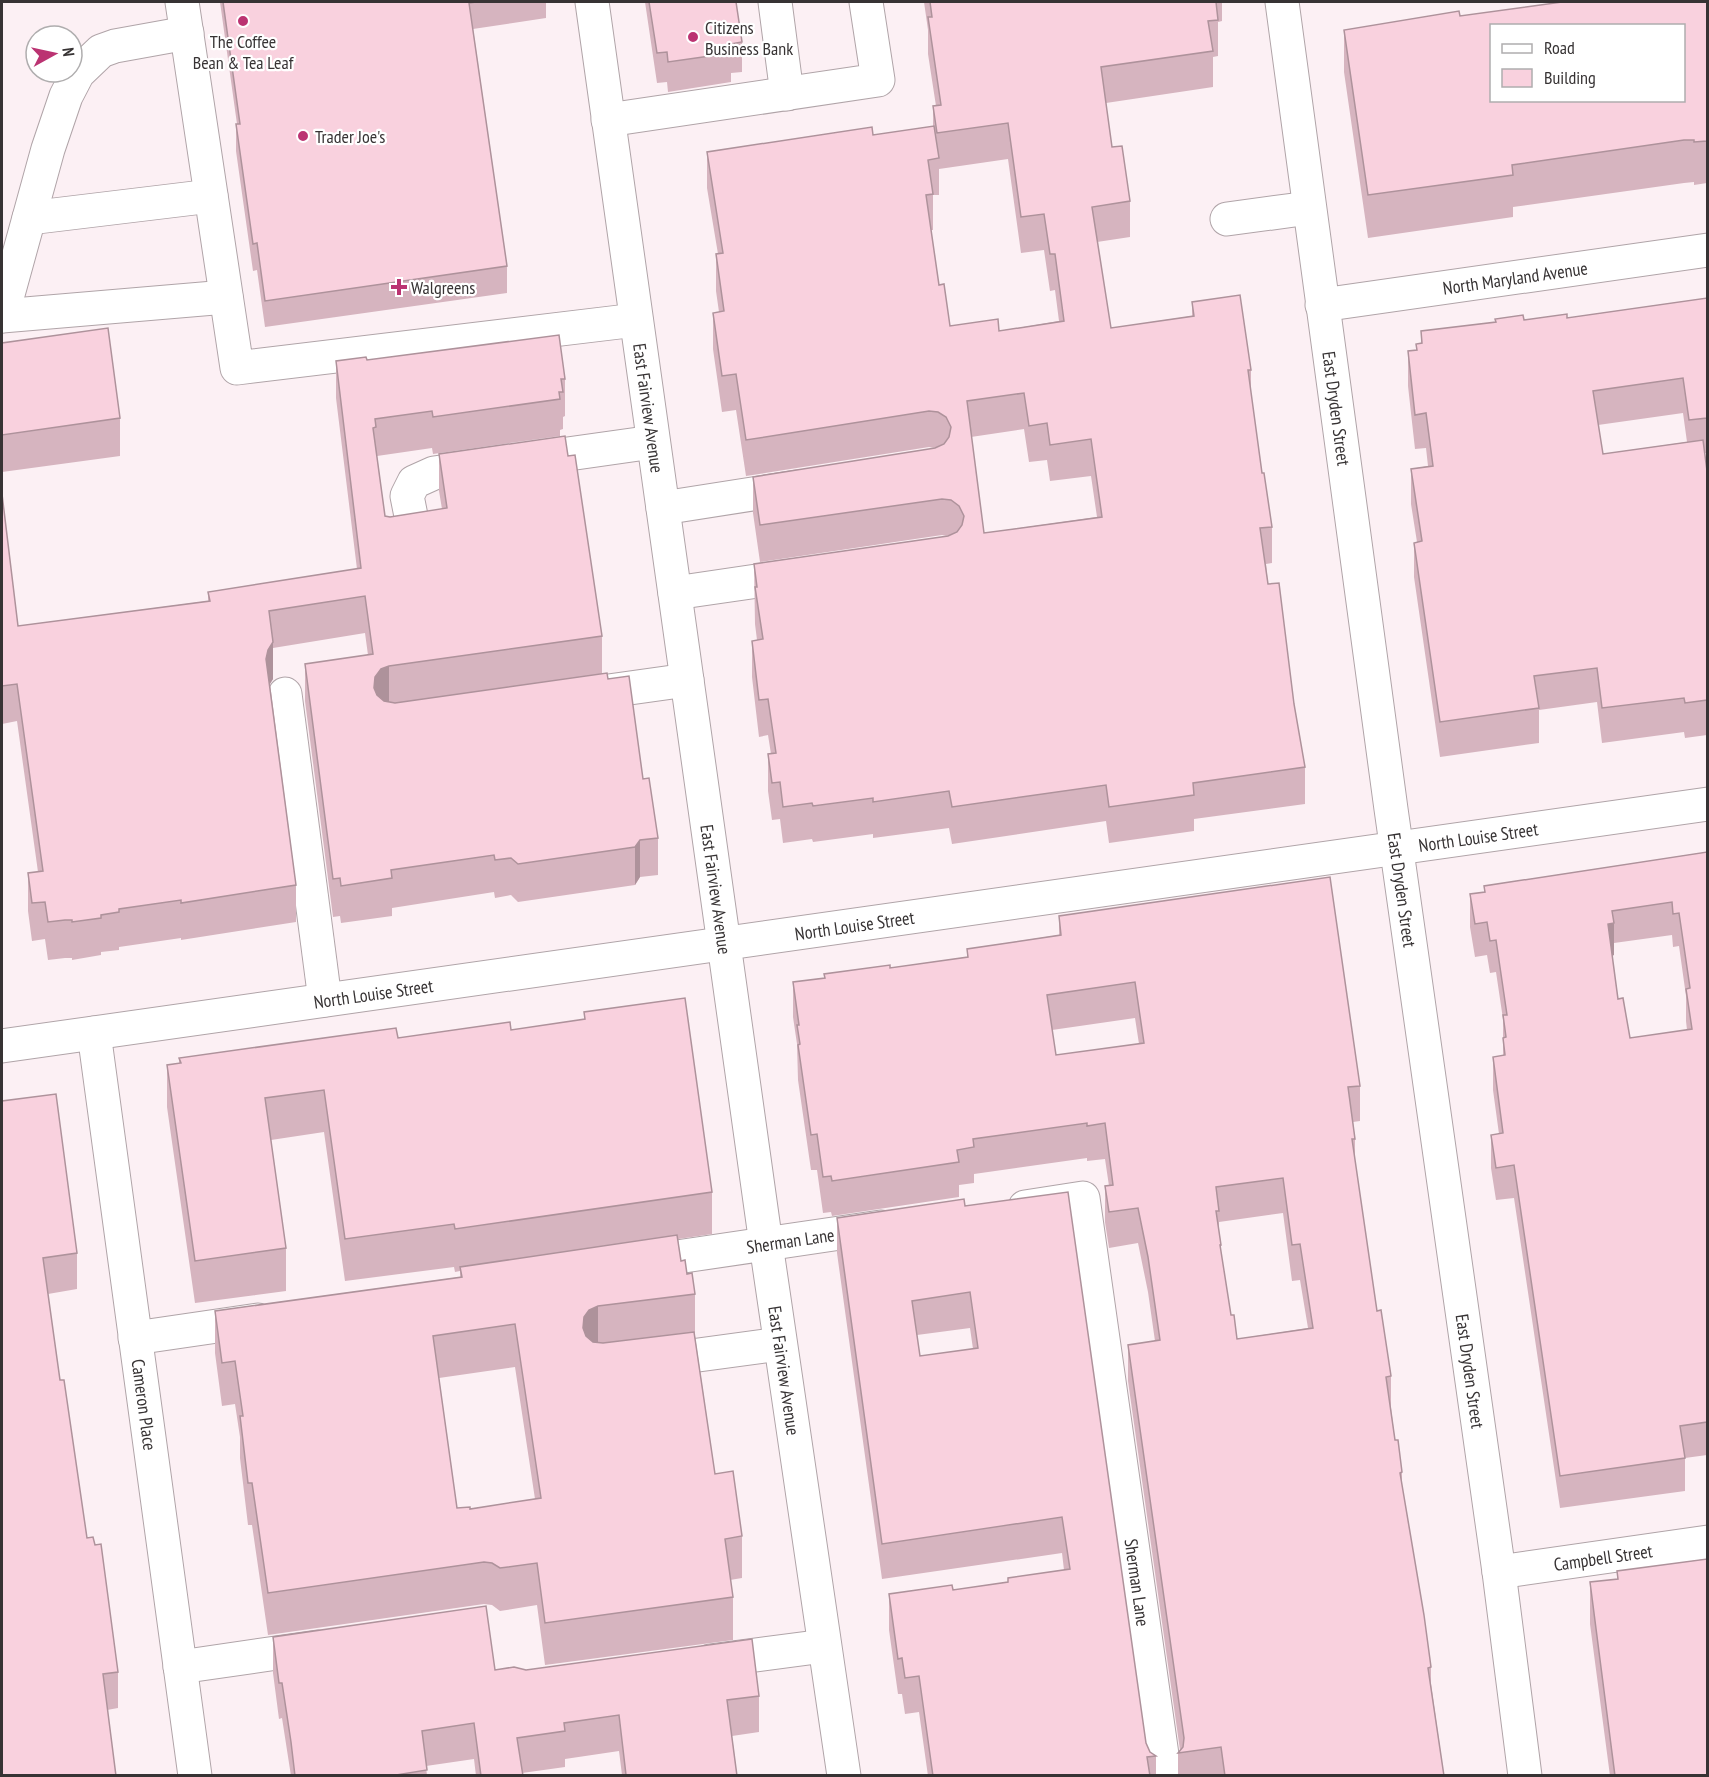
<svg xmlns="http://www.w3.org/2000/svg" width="1709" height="1777" font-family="'PT Sans Narrow',sans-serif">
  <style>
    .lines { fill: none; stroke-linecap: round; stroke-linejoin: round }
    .minor-casing { stroke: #b0a4a8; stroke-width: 35 }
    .minor { stroke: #fff; stroke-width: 33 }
    .wall { fill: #d6b4bf; fill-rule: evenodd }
    .shaded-wall { fill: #ae929b }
    .building { fill: #f9d1de; stroke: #ae929b; stroke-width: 1.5; fill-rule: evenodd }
    .poi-dot { fill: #bb3372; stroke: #fff; stroke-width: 2 }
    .labels { text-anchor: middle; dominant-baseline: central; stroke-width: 4.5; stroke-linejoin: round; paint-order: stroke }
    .poi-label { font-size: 18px; fill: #373334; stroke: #fff; text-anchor: start }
    .street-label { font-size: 18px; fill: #373334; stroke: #fff }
  </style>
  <rect width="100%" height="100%" fill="#fcf0f4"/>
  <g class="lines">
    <g class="minor-casing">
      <g id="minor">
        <path d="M182,2L237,368L636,320"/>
        <path id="s1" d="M592,2L766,1244L844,1776"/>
        <path d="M775,2L787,94"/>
        <path id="s2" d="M1282,2L1391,809L1499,1572L1525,1776"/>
        <path d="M608,120L878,80L866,2"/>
        <path d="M29,218L211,196"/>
        <path d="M1227,219L1309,208"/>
        <path id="s3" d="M1322,305L1708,250"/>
        <path d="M2,316L48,149L66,96L78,73L101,51L115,46L187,33"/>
        <path d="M2,316L226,297"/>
        <path d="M663,508L797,487"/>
        <path d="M413,526L407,496L414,482L434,473L653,442"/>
        <path d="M675,593L798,575"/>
        <path d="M285,694L325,1000"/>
        <path d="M587,694L687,680"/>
        <path id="s4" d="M94,1033L195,1776"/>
        <path id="s5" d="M2,1046L1708,804"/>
        <path id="s6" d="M1025,1207L1083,1198L1165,1776"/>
        <path id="s7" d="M636,1263L881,1227"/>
        <path d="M135,1338L258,1320"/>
        <path d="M654,1361L780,1344"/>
        <path id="s8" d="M1499,1572L1708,1542"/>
        <path d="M710,1661L824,1646"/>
        <path d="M180,1667L318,1647"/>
      </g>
    </g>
    <use href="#minor" class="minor"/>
  </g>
  <g class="wall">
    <path d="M220,2H546V18L473,29L507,266V293L265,327L257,270L253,271L236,151V124H237Z"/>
    <path d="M645,2H736L742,42V72L731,73V82L668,92L667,82L657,83Z"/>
    <path d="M924,2H1222V21L1218,22V56L1213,57V87L1106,103L1112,147L1130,201V237L1097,242L1111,328L1192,316V302L1251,370V395L1262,473L1272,527V563L1266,564L1268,584L1294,704L1305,767V804L1194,819V831L1109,843L1106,821L952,844L949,828L873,838V834L813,842L812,839L783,843L780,819L772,820L768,791V754H771L768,735L759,737L752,677V641L757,640L755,624L754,564L948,536L942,535L760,562L753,513V477L935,448L929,447L746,476L736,410L722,412L713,349V313L719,312L716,291V254H718L707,188V152L873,135L933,127V106H936L928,54V30ZM1008,159L1021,253L1044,250L1050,291L1055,290L1059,321L999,331L950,326L939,285L931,230H933V195H939V169ZM1024,429L1029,462L1047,460L1050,481L1091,476L1097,517L984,533L971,437Z"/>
    <path d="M1707,2V183L1694,185V182L1684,183L1513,207V217L1368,238L1344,72V30L1460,16Z"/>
    <path d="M1707,298V453H1705L1707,471V735L1685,738L1684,732L1602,743L1597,702L1539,710V743L1440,757L1414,577V543L1417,542L1411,504V469L1428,466L1426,448L1415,449L1408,386V351L1416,350V344L1421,343V331L1524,320L1567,318ZM1683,413L1687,442L1603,454L1598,425Z"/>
    <path d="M2,343L120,418V456L2,472Z"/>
    <path d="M367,360L565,379V416L563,417V429L560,430V436L433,454L432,448L377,456L385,516L390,517L442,509L439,491V454L568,456L602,636V673L608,679L643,779L658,838V875L640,877L635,885L518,902L511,895L495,898L494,892L392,908V916L341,923L340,916L333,917L305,701V664L368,655L365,633L273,648V679L270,684L296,885V922L181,940V938L119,947V950L101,952V955L72,960V958H65L48,960L45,939L32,941L28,911V873L38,872L17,721L2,724V494L18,626L208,601V592L357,569L336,398V361Z"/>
    <path d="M1707,852V1455L1685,1458V1491L1560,1508L1514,1198L1496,1200L1491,1168V1135L1499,1134L1493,1090V1057L1503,1056V1019L1496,972L1490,973L1487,955L1475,957L1470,927V894L1484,892V886ZM1672,935L1673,947L1679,946L1686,996V1021L1687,1030L1630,1038L1618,999L1612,956L1614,955V943Z"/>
    <path d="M1059,916L1360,1086V1121L1353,1122L1355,1139V1162L1377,1311L1391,1376V1408L1395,1440L1402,1472V1486L1431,1667V1684L1444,1776H1178V1753L1180,1750L1128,1381V1345L1155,1341L1148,1292L1138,1243L1109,1248L1105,1222V1186H1109L1105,1159L1087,1161V1158L974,1174V1183L959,1185V1197L832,1216L831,1212L823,1213L817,1170H811L798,1080L797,1044L793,1017V982L824,978V974L890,968L967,957V949L1059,935ZM1135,1018L1139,1044L1056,1055L1052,1030ZM1283,1213L1292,1281L1300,1280L1308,1328L1237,1339L1231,1315L1221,1256V1245L1219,1230V1222Z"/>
    <path d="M584,1012L712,1192V1234L678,1239L681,1261L695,1294V1336L715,1474L742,1536V1578L730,1580L733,1597V1640L545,1665L537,1605L500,1611L492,1605L484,1604L268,1635L252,1525H248L240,1458V1437L235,1404L222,1406L215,1353V1311L460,1277V1271L455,1272L454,1267L345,1281L324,1132L271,1140L286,1248V1291L195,1303L167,1107V1065L179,1063V1058L398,1038L511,1030L584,1020ZM515,1367L535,1499L470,1509L457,1508L439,1378Z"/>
    <path d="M2,1101L77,1253V1289L48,1294L60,1380L87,1538L118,1672V1708L107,1710Z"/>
    <path d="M965,1206L1146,1743L1150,1752L1156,1756V1776H928L919,1712L905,1714L902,1694H898L889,1630V1594L953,1590L1008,1582V1578L1064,1570L1062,1553L882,1579L837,1253V1218ZM970,1328L973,1349L920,1356L917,1335Z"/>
    <path d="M1617,1571L1707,1776H1610L1590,1624V1582L1617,1579Z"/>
    <path d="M273,1637L495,1670H526L759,1696V1732L732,1736L737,1776L622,1775L619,1751L565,1759V1767L522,1773L523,1776H476L474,1759L426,1766L427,1776H291L282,1718L279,1719L273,1673Z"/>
  </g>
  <g class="shaded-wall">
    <path d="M273,642V679L268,687L266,659L268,650Z"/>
    <path d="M389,666V703L381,707L374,688L375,677L381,669Z"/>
    <path d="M640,840V877L635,885V847Z"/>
    <path d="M1614,923V955L1608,957V924Z"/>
    <path d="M598,1306V1349L589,1353L583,1328L584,1317L589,1310Z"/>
  </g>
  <g class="building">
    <path d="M223,2H476L469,3L507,266L265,301L257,243L253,244L236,124H240Z"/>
    <path d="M649,2H736L742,42L730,44L731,53L668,62L667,52L657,53Z"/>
    <path d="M930,2H1216L1218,20L1208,21L1213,51L1101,67L1112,147L1122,146L1130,201L1092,207L1111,328L1194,316L1192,302L1240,295L1251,370H1248L1262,473H1264L1272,527L1260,528L1268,584L1279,583L1294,704L1305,767L1193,783L1194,795L1109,807L1106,785L952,807L949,791L873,802V798L813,806L812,803L783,807L780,782L772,783L768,754L776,753L768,699L759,700L752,641L763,639L755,587H757L754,564L948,536L957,532L962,525L964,516L959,506L951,500L942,499L760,525L753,477L935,448L944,444L949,437L951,427L946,417L938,412L929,411L746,440L736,374L722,376L713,313L724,311L716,254L723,253L707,152L872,127L873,135L934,126L939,158L928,160L933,194L926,195L939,285L944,284L950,326L998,319L999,331L1064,321L1055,254H1050L1044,214L1021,217L1008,123L937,133L933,106L941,105L928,17H932ZM1024,393L1029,426L1047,423L1050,445L1091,439L1102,517L984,533L967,401Z"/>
    <path d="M1562,2H1707V141L1694,142V140H1684L1512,165L1513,175L1368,195L1344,30L1459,11L1460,16ZM1491,26H1683V100H1491Z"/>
    <path d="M1707,298V418L1689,420L1683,378L1593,391L1603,454L1703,440L1707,471V700L1685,703L1684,698L1602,708L1597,668L1534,676L1539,708L1440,722L1414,543L1422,541L1411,469L1433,466L1426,413L1415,415L1408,351L1417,350L1416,344L1422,343L1421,331L1496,322L1495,319L1523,315L1524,320L1567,314V318Z"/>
    <path d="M108,328L120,418L2,435V343Z"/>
    <path d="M559,335L565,379H561L563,392H559L560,399L433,417L432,411L375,419L376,427L373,428L385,516L390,517L447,508L439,454L565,436L568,456L575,455L602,636L389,666L381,669L375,677L374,688L377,695L384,701L395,703L607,673L608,679L629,676L643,779L649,778L658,838L640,840L635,847L518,864L511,858L495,860L494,855L391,870L392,878L341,886L340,878L333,879L305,664L373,654L365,596L269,611L273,642L268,650L266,659L296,885L181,903V900L119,909V912L101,915V918L72,922V920H65L48,922L45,902L32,903L28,873L43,871L17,684L2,686V494L18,626L210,601L208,592L361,568L336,361L366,357L367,360Z"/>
    <path d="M1707,852V1422L1680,1426L1685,1458L1560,1476L1514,1165L1496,1168L1491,1135L1503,1133L1493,1057L1505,1055L1503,1038L1506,1037L1503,1015H1507L1496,940L1490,941L1487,922L1475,924L1470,894L1485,892L1484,886ZM1672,902L1673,914L1679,913L1690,988L1686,989L1692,1029L1630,1038L1623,998L1618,999L1608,924L1614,923L1612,911Z"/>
    <path d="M1330,877L1360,1086L1348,1087L1355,1139H1352L1377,1311L1381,1310L1391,1376L1386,1377L1395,1440H1398L1402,1472L1400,1473L1424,1615L1431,1667L1428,1668L1444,1776H1225L1221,1747L1178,1753L1183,1747L1184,1738L1128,1345L1160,1340L1148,1257L1138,1208L1109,1212L1105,1186L1113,1185L1105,1123L1087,1126V1123L973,1139L974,1147L957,1150L959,1162L832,1181L831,1176L823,1177L817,1134L811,1135L798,1045L800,1044L797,1025H799L793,982L825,978L824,974L890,965V968L968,957L967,949L1061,935L1059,916ZM1135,982L1144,1043L1056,1055L1047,995ZM1283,1178L1292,1245L1300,1244L1313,1328L1237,1339L1234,1315H1231L1220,1245H1221L1216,1211H1219L1216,1187Z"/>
    <path d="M685,998L712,1192L455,1229L454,1224L345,1239L324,1090L265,1098L286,1248L195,1261L167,1065L181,1063L179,1058L396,1028L398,1038L510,1022L511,1030L585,1019L584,1012Z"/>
    <path d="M56,1094L77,1253L43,1258L60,1380H64L87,1538L93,1537L95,1545L101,1544L118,1672L103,1674L116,1776H2V1101Z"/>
    <path d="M1068,1192L1146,1743L1150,1752L1156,1756L1147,1757L1150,1776H933L919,1676L905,1678L902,1658L898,1659L889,1594L952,1585L953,1590L1008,1582V1578L1070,1569L1062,1517L882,1544L837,1218L964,1199L965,1206ZM970,1292L978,1348L920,1356L912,1301Z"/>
    <path d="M677,1235L681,1261L685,1260L687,1274L692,1273L695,1294L598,1306L589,1310L584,1317L583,1328L586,1336L593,1342L603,1343L694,1332L715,1474L733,1471L742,1536L725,1539L733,1597L545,1623L537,1563L500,1568L492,1563L484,1562L268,1593L252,1483H248L240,1416H243L235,1361L222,1363L215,1311L462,1277L460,1267ZM515,1324L541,1498L470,1509V1507L457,1508L433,1336Z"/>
    <path d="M1707,1559V1776H1615L1590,1582L1618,1579L1617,1571Z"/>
    <path d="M486,1606L495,1670L514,1667L526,1670L752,1639L759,1696L727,1700L737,1776H621L626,1775L619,1715L564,1723L565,1731L517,1738L523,1776H481L474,1723L422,1731L427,1770L390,1776H295L291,1742L282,1683H279L273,1637Z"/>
  </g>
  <g class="poi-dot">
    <circle cx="243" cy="21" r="6"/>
    <circle cx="693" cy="37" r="6"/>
    <circle cx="303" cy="136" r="6"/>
    <path d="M396 278h6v6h6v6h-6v6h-6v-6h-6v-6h6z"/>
  </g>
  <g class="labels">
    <g class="poi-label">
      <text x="705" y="27">Citizens<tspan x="705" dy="21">Business Bank</tspan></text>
      <text x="243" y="41" text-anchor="middle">The Coffee<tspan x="243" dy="21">Bean &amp; Tea Leaf</tspan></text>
      <text x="315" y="136">Trader Joe's</text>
      <text x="411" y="287">Walgreens</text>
    </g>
    <g class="street-label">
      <text stroke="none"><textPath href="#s3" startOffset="195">North Maryland Avenue</textPath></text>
      <text stroke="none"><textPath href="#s1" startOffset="410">East Fairview Avenue</textPath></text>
      <text stroke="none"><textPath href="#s2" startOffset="410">East Dryden Street</textPath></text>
      <text stroke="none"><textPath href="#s5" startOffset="1491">North Louise Street</textPath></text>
      <text stroke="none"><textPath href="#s1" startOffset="896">East Fairview Avenue</textPath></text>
      <text stroke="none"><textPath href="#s2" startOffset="896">East Dryden Street</textPath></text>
      <text stroke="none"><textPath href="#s5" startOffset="861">North Louise Street</textPath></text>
      <text stroke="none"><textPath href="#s5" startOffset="375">North Louise Street</textPath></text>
      <text stroke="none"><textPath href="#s7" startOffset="156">Sherman Lane</textPath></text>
      <text stroke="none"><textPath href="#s1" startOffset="1382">East Fairview Avenue</textPath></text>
      <text stroke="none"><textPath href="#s2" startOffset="1382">East Dryden Street</textPath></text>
      <text stroke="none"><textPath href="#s4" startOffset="375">Cameron Place</textPath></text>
      <text stroke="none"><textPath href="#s8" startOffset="105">Campbell Street</textPath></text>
      <text stroke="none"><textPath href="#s6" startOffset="447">Sherman Lane</textPath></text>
    </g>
  </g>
  <rect width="1709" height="1777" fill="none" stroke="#373334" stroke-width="6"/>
  <rect x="1490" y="24" width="195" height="78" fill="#ffffff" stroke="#afadae" stroke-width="1.5"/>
  <rect x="1502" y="44" width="30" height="9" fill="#ffffff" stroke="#afadae" stroke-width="1.5"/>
  <text x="1544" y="54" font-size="18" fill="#373334">Road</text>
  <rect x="1502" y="69" width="30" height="18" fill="#f9d1de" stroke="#afadae" stroke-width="1.5"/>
  <text x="1544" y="84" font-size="18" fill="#373334">Building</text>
  <g transform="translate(54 54) rotate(82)"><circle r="28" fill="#ffffff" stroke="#afadae" stroke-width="1.5"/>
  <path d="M0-4.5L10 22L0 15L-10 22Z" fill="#bb3372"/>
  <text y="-9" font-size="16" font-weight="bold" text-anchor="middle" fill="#373334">N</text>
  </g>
</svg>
